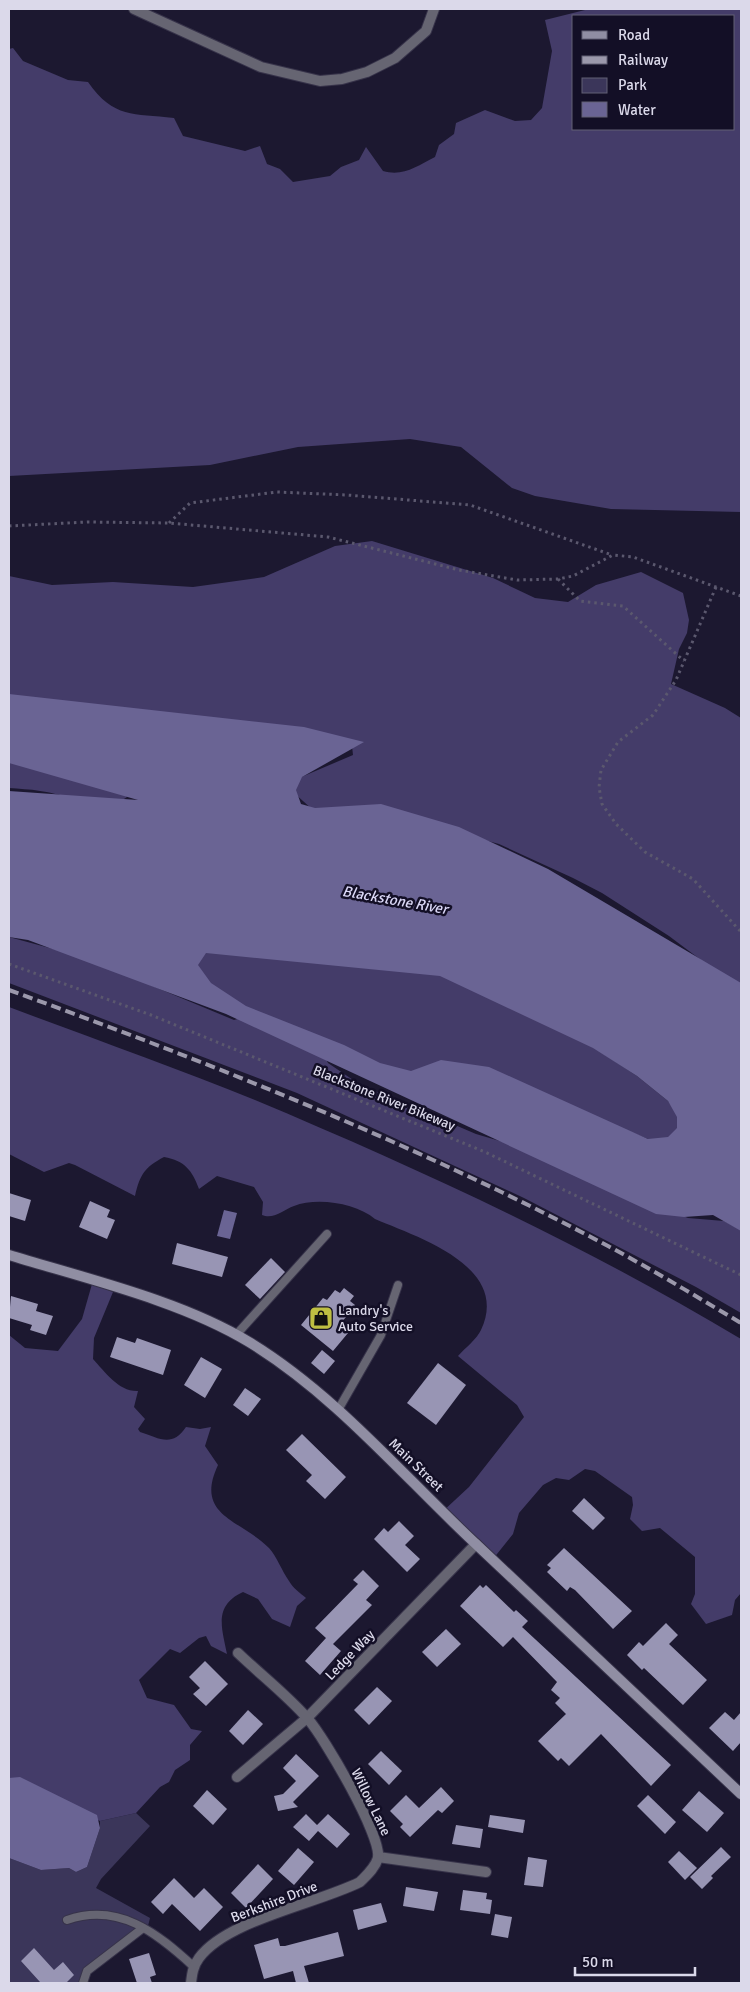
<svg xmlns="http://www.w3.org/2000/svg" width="750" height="1992" font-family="Signika,sans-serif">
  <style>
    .green { fill: #3b365a }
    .forest { fill: #443c69; fill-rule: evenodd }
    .water { fill: #6a6494; fill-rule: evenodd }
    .building { fill: #9895b4 }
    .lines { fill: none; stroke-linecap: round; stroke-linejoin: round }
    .lane-casing { stroke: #37334a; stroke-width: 10 }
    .street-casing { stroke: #37334a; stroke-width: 12 }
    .secondary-casing { stroke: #37334a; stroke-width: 12 }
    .path { stroke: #5b586e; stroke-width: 3; stroke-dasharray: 2.5 4; stroke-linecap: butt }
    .lane { stroke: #666572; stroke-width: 8 }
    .street { stroke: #666572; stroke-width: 10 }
    .secondary { stroke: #908ea3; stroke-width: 10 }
    .rail { stroke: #9b98ab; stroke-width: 4; stroke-dasharray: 10 5; stroke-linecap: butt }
    .labels { text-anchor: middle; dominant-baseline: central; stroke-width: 5; stroke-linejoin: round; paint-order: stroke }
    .street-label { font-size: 14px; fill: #dbd9ea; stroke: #130f26 }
    .poi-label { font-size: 14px; fill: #dbd9ea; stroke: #130f26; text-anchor: start }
    .water-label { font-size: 15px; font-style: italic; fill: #dad7f6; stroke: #130f26 }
  </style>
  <rect width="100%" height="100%" fill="#1c1830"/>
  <path class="green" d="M136,1813L150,1826L101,1879L96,1888L150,1918L147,1930L89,1973L88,1983H9V1858L41,1870L69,1868L76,1872L87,1867L100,1828V1821Z"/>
  <g class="forest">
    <path d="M589,9H741V512L611,509L535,496L512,488L461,447L410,439L298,447L210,465L9,476V49L13,48L23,61L68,80L88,82C114,119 133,113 174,118L183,136L245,151L260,146L267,164L280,169L293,182L330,176L341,167L359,160L366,147L383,171C403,177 417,166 435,157L439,145L454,134L456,123L485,110L515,121L531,120L542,108L552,51L545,20ZM734,16V129H574V16Z"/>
    <path d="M372,541L493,578L535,598L568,602L596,585L641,572L683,593L689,620L687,633L679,649L671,684L725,708L741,718V1002L701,960L669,936L602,893L573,878L499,844L440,828L313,810L293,792L299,778L353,755L352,746L9,706V576L52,585L113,582L193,587L264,577L335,546Z"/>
    <path d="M9,760L124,792L127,797C108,811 63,794 40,791C30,789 19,789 9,788Z"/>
    <path d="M9,937L116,966L150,985L234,1020L247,1016L170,953L199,943L434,970L570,1032L637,1076L668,1101L686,1125L682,1139H648L621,1128L321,1049L328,1063L359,1084L476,1134L517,1146L688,1218L724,1221L741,1230V1313L696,1287L524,1198L297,1093L9,983Z"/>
    <path d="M9,1007C91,1038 174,1067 255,1100C422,1170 586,1246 741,1339V1593L735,1600L732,1615L706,1624L691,1604L695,1594V1557L660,1528L642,1531L630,1519L633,1505L632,1497L595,1471L585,1469L569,1480L556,1478L543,1485L519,1513L513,1534L493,1559L441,1513L469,1487L524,1417L517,1405L458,1356C465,1348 477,1339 481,1330C511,1266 417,1237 375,1219C356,1203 317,1197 294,1206C283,1210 273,1220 262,1215L263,1202L254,1187L217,1176L199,1189C192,1170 185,1161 164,1157C145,1167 140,1174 135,1196L75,1165L69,1163L44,1172L9,1154Z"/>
    <path d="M92,1284L113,1292L94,1338L93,1359C105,1372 119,1392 138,1391L134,1407L145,1419L138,1429L140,1432C159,1438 172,1448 186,1427L200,1429L211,1427L205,1446L218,1465C194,1516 240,1519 269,1548C277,1557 282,1571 289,1581C293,1588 300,1593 306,1598L297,1606L290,1627L272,1619L258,1599L243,1592C213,1606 222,1628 227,1654L211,1646L206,1636L199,1638L180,1653L170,1649L139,1680L147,1698L174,1705L191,1729L202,1731L190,1745V1760L175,1770L169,1782L160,1787L136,1813L100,1821L9,1780V1335L25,1348L58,1351L82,1319Z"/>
  </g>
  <g class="water">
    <path d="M9,694L304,727L364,742L302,777L296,790L301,804L315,808L381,804L459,827L548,869L741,983V1231L713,1215L684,1217L656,1214L226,1014L28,940L9,937V791L138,800L9,763ZM206,953L440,976L593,1048L637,1076L668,1101L677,1117V1128L668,1137L648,1139L489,1067L441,1060L411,1071L380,1063L344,1045L246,1006L211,983L198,965Z"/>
    <path d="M224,1210L237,1213L230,1239L217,1236Z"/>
    <path d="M20,1777L97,1815L100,1828L87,1867L76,1872L69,1868L41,1870L9,1858V1778Z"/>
  </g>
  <g class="building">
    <path d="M9,1193L31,1200L25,1221L9,1216Z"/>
    <path d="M90,1201L110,1210L107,1217L115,1220L107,1239L79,1227Z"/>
    <path d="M177,1243L228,1257L222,1277L172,1264Z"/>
    <path d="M271,1258L285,1272L260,1299L245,1285Z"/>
    <path d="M344,1288L354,1296L350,1301L355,1305L339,1326L348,1333L333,1351L301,1325L323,1298L327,1300L335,1290L340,1293Z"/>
    <path d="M11,1296L38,1304L36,1311L53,1316L46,1335L30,1330L32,1325L9,1318Z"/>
    <path d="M117,1337L135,1343L137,1338L171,1350L163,1375L110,1357Z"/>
    <path d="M322,1350L335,1361L324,1374L311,1363Z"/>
    <path d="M201,1357L222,1369L205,1398L184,1385Z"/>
    <path d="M438,1363L466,1385L436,1425L407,1403Z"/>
    <path d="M245,1388L261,1399L248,1416L233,1405Z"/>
    <path d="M302,1434L346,1477L325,1499L306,1481L312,1475L286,1450Z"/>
    <path d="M584,1498L605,1518L593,1530L572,1511Z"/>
    <path d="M399,1521L414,1536L405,1545L420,1559L407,1572L374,1539L384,1528L388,1532Z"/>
    <path d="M564,1548L632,1611L613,1629L575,1590L570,1587L567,1591L547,1572L551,1568L547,1565Z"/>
    <path d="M363,1570L379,1586L366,1600L372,1605L333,1644L341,1651L320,1675L305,1661L326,1638L315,1628L358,1584L353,1580Z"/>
    <path d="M480,1585L483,1588L486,1585L514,1612L516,1610L528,1621L522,1627L671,1765L651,1786L601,1734L569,1766L561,1758L558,1761L538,1741L566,1714L555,1703L560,1698L551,1690L557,1682L513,1637L503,1647L460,1606Z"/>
    <path d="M666,1623L678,1635L669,1644L707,1680L683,1705L644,1668L642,1670L627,1655L639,1642L643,1646Z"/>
    <path d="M446,1629L461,1644L437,1667L422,1652Z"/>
    <path d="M205,1661L228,1684L206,1706L193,1694L200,1688L189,1677Z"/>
    <path d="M377,1687L392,1701L369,1725L354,1710Z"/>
    <path d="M248,1710L263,1724L243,1745L229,1731Z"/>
    <path d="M725,1712L734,1720L741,1712V1742L733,1751L709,1728Z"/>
    <path d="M381,1751L402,1771L389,1785L368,1764Z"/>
    <path d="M296,1754L319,1776L293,1802L298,1807L278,1811L274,1796L283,1794L296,1781L283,1768Z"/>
    <path d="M441,1787L454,1801L442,1813L438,1810L410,1837L400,1827L403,1824L390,1811L406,1795L419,1808Z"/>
    <path d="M207,1790L227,1809L213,1825L193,1806Z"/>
    <path d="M699,1791L724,1813L707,1832L682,1810Z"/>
    <path d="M648,1795L676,1822L665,1834L637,1806Z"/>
    <path d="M306,1814L317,1825L328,1814L350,1834L337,1848L318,1831L309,1841L293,1827Z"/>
    <path d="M490,1815L525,1820L523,1833L488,1827Z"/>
    <path d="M456,1825L483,1829L480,1848L452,1844Z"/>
    <path d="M721,1847L731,1857L711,1876L713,1878L702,1889L690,1877Z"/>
    <path d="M298,1848L314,1862L294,1885L278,1871Z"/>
    <path d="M679,1851L697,1868L685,1880L668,1862Z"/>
    <path d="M528,1857L547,1860L543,1887L524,1885Z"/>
    <path d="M258,1864L273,1879L246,1908L231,1893Z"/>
    <path d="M174,1878L194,1898L204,1888L223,1907L200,1931L172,1904L163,1914L151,1902Z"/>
    <path d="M406,1887L438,1892L434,1911L403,1906Z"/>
    <path d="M463,1890L487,1893L486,1899L492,1900L490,1914L460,1910Z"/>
    <path d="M381,1903L387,1922L358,1930L353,1910Z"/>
    <path d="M495,1914L512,1917L508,1938L491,1935Z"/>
    <path d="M338,1932L344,1956L304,1966L309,1983H296L293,1971L264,1979L254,1945L278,1938L280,1946H285Z"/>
    <path d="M34,1948L54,1970L63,1962L74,1975L66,1983H38L40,1982L21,1961Z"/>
    <path d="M149,1953L156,1975L150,1977L152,1983H137L129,1959Z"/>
  </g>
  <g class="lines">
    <g class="lane-casing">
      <g id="lane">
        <path d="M236,1335L327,1234"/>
        <path d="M338,1410L381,1335L398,1285"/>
        <path d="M67,1920C119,1902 157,1933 194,1967"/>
        <path d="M83,1983L87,1971L143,1928"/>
      </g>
    </g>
    <g class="street-casing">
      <g id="street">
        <path d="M134,9L261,67L320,81L342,79L367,72L395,58L426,31L434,9"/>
        <path d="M237,1777L307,1718L476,1544"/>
        <path d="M378,1857L486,1872"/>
        <path d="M191,1983C192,1974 193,1966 199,1958C227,1920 316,1904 360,1882C367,1875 375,1868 378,1858C382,1836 324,1737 308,1719C287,1695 261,1675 238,1653"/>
      </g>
    </g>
    <g class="secondary-casing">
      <path id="secondary" d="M9,1255C84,1278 182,1301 249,1342C336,1395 403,1476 477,1545C565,1628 653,1711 741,1794"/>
    </g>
    <g class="path">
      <path d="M169,523L190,503L277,492L347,495L470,505L612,555"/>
      <path d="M9,526L87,522L169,523L328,537L459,570L517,580L558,579L573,576L613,555L633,557L741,596"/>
      <path d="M558,579L580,601L623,606L684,661"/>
      <path d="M716,587L676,680L653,715L618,742L601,770L599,787L602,804L616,824L645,852L693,879L741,932"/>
      <path d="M9,964L151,1015L485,1152L741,1275"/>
    </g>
    <use href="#lane" class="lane"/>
    <use href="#street" class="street"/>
    <use href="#secondary" class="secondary"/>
    <path class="rail" d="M9,990C213,1064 416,1144 608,1246C653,1270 697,1297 741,1323"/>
  </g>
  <defs>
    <g id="shop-square" transform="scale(1.25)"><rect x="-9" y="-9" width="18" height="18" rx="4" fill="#bebf42" stroke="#130f26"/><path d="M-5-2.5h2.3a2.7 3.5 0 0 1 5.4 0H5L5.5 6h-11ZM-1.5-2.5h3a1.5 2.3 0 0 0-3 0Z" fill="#111"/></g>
  </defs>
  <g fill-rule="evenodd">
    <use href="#shop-square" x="321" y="1318"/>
  </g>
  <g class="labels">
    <g class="street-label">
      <text transform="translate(384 1098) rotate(22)">Blackstone River Bikeway</text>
      <text transform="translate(416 1465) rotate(44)">Main Street</text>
      <text transform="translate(350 1655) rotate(-46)">Ledge Way</text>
      <text transform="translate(371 1802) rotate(64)">Willow Lane</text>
      <text transform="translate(274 1902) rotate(-21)">Berkshire Drive</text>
    </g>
    <g class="poi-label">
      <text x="338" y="1310">Landry's<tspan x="338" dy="16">Auto Service</tspan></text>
    </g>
    <g class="water-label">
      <text transform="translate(395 900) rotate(10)">Blackstone River</text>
    </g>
  </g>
  <rect width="750" height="1992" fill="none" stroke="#dbd9ea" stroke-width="20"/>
  <rect x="572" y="15" width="162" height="115" fill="#130f26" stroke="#636074"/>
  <rect x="582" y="31" width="25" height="8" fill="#908ea3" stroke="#636074"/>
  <text x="618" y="40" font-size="15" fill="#dbd9ea">Road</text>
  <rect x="582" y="56" width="25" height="8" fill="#9b98ab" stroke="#636074"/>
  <text x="618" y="65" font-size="15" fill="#dbd9ea">Railway</text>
  <rect x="582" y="78" width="25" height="15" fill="#3b365a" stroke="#636074"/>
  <text x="618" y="90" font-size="15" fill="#dbd9ea">Park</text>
  <rect x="582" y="102" width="25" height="15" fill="#6a6494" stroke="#636074"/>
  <text x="618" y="115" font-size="15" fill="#dbd9ea">Water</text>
  <path d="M575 1967v8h120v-8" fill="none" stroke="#dbd9ea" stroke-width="2.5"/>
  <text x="582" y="1967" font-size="15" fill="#dbd9ea" stroke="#130f26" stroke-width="4" paint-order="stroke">50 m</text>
</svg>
